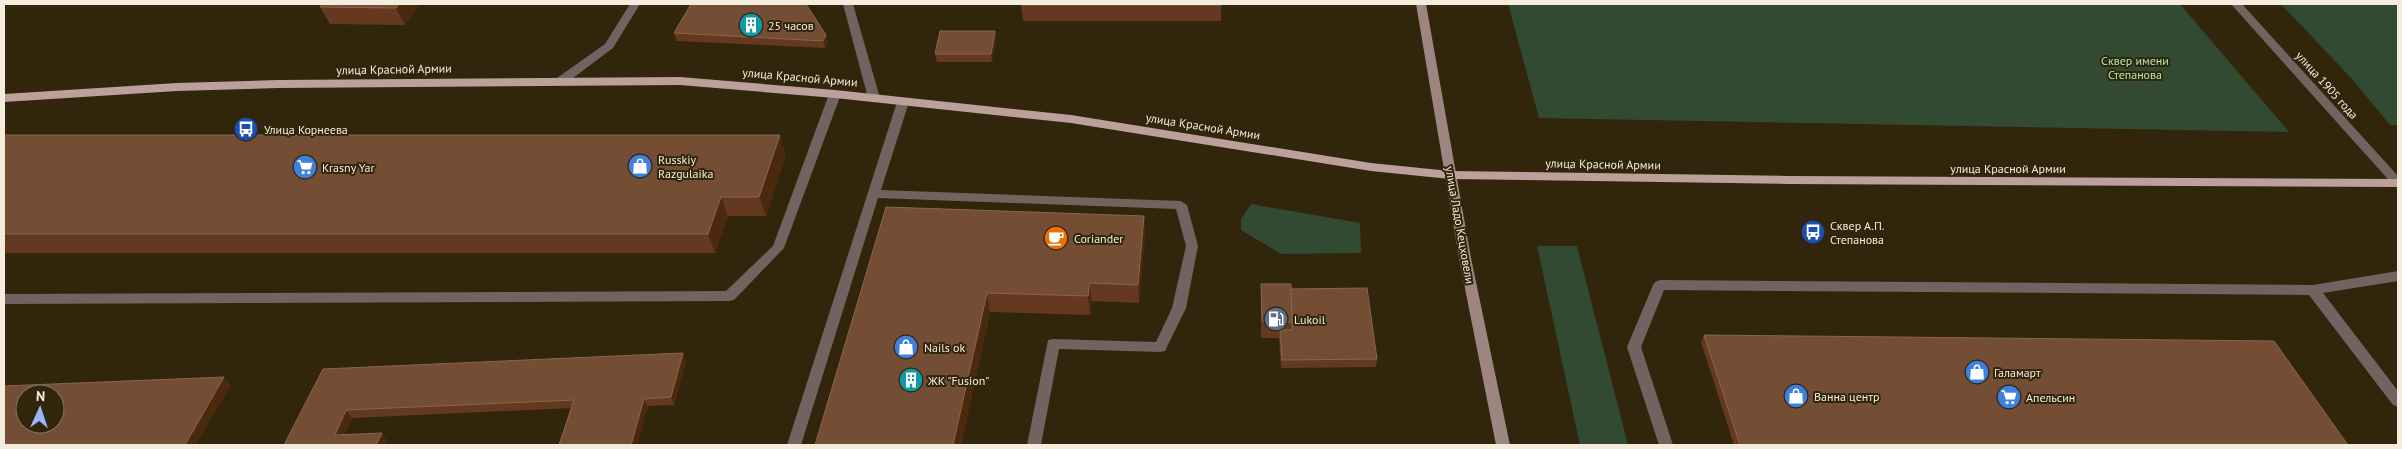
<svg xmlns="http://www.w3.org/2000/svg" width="2402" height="449" font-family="'PT Sans',sans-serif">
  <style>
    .green { fill: #314a31 }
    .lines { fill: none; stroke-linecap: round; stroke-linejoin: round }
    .service { fill: #726361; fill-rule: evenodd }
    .minor { fill: #726361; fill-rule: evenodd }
    .secondary { fill: #9d8582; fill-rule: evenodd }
    .primary { fill: #bd9f9b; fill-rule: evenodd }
    .wall { fill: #653920 }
    .shaded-wall { fill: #4a290f }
    .building { fill: #744d35; stroke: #88664f; fill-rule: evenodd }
    .labels { text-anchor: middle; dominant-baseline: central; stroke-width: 4; stroke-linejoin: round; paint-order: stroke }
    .poi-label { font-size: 12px; fill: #f4ecdd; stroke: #31250b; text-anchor: start }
    .park-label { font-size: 12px; fill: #adecac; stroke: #31250b }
    .street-label { font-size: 12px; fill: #f4ecdd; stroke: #31250b }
  </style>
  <rect width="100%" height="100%" fill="#31250b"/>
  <g class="green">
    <path d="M1508,4H2180L2289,132L1539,118Z"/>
    <path d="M2281,4H2398V125H2390L2351,78Z"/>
    <path d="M1251,204L1360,223L1361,253L1281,254L1241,230V219Z"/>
    <path d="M1537,246H1577L1628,445H1580Z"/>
  </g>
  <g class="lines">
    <g class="service">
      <path d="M630,4H640L613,48L565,84H557L555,81L557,78L605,44Z"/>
      <path d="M843,4H853L880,98L878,101H870L868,98Z"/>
      <path d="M835,90L841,94L784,248L734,300L729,301L4,304V294L726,291L773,246L829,94Z"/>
      <path d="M903,98L909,102L881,190L1181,201L1187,205L1198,246L1186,308L1165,351L1160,352L1059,349L1041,445H1027L1048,340L1053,339L1156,342L1172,308L1186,246L1176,209L878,198L801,445H787L897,102Z"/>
      <path d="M2398,271V281L2323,293L2398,391V407L2393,405L2309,295L1664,290L1641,347L1673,445H1659L1627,347L1653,285L1655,282L1660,280L2313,285Z"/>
    </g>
    <path class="minor" d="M2231,4H2242L2398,176V187L2394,186Z"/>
    <path class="secondary" d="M1416,4H1426L1471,258L1510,445H1496L1459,258Z"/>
    <path class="primary" d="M680,77L835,90L1071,115L1371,163L1450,171L1789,176L2398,179V187L1789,184L1450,179L1371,171L1071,123L835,98L680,85L278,88L177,91L4,102V94L177,83L278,80Z"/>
  </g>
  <g class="wall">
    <path d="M322,4H420L405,25L330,24L320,7Z"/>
    <path d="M1221,4V21H1023L1021,5Z"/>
    <path d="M995,31L996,39L992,62H937L935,54Z"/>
    <path d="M674,33L826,35L828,43L825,48L677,41Z"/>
    <path d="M4,135L786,154L766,216H728L715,253H4Z"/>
    <path d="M886,207L1144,216L1145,235L1139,303L1092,301L1090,315L990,312L961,445H815Z"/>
    <path d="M1261,284L1291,289L1377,359L1376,367L1281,368L1279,338H1261Z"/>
    <path d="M1704,335L2348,445H1734L1701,342Z"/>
    <path d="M686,360L674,405L648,406L637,445H559L571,408L352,418L344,435L387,441L284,445L323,369Z"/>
  </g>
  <g class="shaded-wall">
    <path d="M399,4H420L405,25L396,8Z"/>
    <path d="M995,31L996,39L992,62L991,54Z"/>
    <path d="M826,35L828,43L825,48L823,41Z"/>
    <path d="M780,135L786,154L766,216L759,197Z"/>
    <path d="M721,197L728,216L715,253L708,234Z"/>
    <path d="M1144,216L1145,235L1139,303L1138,285Z"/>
    <path d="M1090,283L1092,301L1090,315L1088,296Z"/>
    <path d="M987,293L990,312L961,445H953Z"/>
    <path d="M683,353L686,360L674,405L671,397Z"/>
    <path d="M224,377L231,385L196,445H185Z"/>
    <path d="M644,399L648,406L637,445H631Z"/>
    <path d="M346,410L352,418L341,443L335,435Z"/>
    <path d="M382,433L387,441L385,445H376Z"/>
  </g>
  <g class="building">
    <path d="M322,4H399L396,8L320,7Z"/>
    <path d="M691,4H806L826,35L823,41L674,33Z"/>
    <path d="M1021,4H1221L1222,5H1021Z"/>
    <path d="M940,31H995L991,54H935Z"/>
    <path d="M4,135H780L759,197H721L708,234H4Z"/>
    <path d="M886,207L1144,216L1138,285L1090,283L1088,296L987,293L953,445H815Z"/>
    <path d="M1261,284H1291L1292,322L1262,321Z"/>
    <path d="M1367,288L1377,359L1282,360L1280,330H1292V322L1291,289Z"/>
    <path d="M1704,335L2274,341L2348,445H1740Z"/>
    <path d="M683,353L671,397L644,399L631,445H559L574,400L346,410L335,435L382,433L376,445H284L323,369Z"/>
    <path d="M224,377L185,445H4V386ZM25,394H55V424H25Z"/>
  </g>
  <defs>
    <g id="building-disc" transform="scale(1.25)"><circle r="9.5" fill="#0f9aa8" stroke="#31250b"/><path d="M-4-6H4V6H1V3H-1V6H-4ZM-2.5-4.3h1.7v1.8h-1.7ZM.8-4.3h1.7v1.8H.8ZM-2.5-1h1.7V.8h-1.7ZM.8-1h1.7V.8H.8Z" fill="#fff"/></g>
    <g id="bus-disc" transform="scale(1.25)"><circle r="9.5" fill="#1a4fb4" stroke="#31250b"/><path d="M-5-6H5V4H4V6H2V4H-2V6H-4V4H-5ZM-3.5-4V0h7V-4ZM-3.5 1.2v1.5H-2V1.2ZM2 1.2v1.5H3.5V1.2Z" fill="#fff"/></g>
    <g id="shop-disc" transform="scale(1.25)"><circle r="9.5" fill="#3f7fe0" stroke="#31250b"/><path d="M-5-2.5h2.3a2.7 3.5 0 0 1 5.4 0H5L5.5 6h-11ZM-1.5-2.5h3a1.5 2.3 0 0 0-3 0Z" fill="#fff"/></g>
    <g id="supermarket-disc" transform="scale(1.25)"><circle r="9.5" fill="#3f7fe0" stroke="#31250b"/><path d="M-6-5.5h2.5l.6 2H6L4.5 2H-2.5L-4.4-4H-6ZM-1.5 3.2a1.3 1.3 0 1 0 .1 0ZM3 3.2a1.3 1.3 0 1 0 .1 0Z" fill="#fff"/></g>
    <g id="cafe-disc" transform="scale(1.25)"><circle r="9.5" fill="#e8710a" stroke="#31250b"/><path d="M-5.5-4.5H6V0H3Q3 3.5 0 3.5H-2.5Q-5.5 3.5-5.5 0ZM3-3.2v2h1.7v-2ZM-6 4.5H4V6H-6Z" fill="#fff"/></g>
    <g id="fuel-disc" transform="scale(1.25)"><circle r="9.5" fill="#5c6f8a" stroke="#31250b"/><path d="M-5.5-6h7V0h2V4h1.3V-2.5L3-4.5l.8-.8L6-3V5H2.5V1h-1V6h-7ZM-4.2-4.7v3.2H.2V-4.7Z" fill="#fff"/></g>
  </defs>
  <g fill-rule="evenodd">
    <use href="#building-disc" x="751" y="25"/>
    <use href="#bus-disc" x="246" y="129"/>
    <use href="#shop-disc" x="640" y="166"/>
    <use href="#supermarket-disc" x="305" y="167"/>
    <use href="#bus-disc" x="1813" y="232"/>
    <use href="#cafe-disc" x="1056" y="238"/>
    <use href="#fuel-disc" x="1276" y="319"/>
    <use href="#shop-disc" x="906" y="347"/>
    <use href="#shop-disc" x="1977" y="372"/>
    <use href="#building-disc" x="911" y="380"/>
    <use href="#shop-disc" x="1796" y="396"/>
    <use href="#supermarket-disc" x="2009" y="397"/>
  </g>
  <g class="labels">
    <g class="poi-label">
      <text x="768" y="25">25 часов</text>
      <text x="264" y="129">Улица Корнеева</text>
      <text x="658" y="159">Russkiy<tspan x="658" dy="14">Razgulaika</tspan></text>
      <text x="322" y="167">Krasny Yar</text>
      <text x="1830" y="225">Сквер А.П.<tspan x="1830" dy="14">Степанова</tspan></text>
      <text x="1074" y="238">Coriander</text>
      <text x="1294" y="319">Lukoil</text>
      <text x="924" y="347">Nails ok</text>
      <text x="1994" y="372">Галамарт</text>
      <text x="928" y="380">ЖК "Fusion"</text>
      <text x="1814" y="396">Ванна центр</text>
      <text x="2026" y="397">Апельсин</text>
    </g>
    <g class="park-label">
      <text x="2135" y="60">Сквер имени<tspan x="2135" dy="14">Степанова</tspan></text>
    </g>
    <g class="street-label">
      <text transform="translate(394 69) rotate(-1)">улица Красной Армии</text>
      <text transform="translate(800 77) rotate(5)">улица Красной Армии</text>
      <text transform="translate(2327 85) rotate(48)">улица 1905 года</text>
      <text transform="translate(1203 126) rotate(9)">улица Красной Армии</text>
      <text transform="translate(1603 164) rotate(1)">улица Красной Армии</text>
      <text x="2008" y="168">улица Красной Армии</text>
      <text transform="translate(1460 225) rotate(80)">улица Ладо Кецховели</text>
    </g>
  </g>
  <rect width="2402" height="449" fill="none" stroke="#f4ecdd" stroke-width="10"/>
  <g transform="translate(40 409) rotate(3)"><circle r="24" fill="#31250b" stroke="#7f755f"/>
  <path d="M0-4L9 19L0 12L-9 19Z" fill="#9bb5fd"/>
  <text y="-8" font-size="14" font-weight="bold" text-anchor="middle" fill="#f4ecdd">N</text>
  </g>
</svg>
